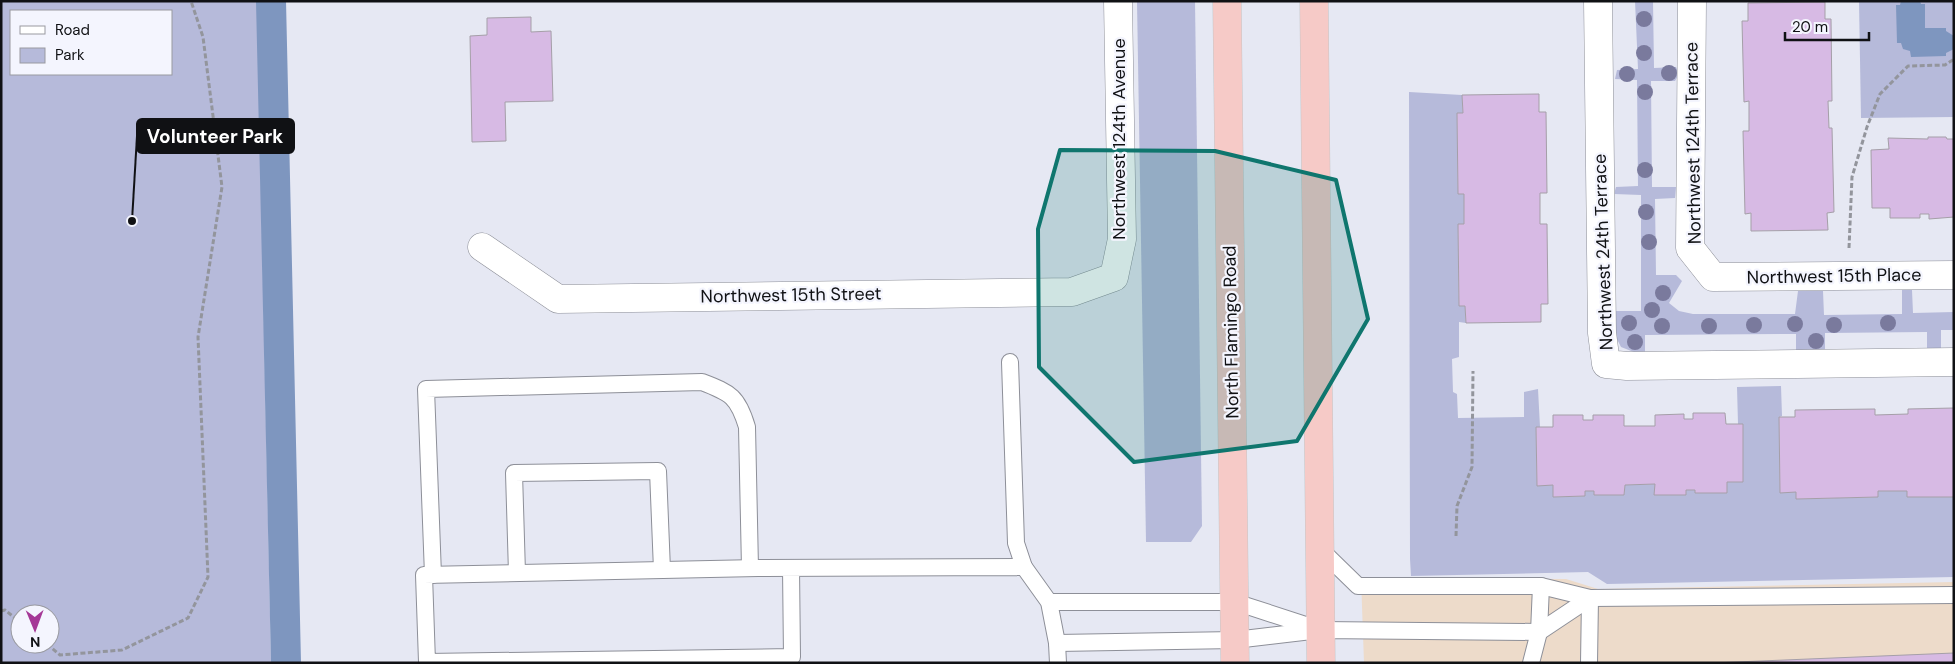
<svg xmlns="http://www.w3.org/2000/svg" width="1955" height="664" font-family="'DM Sans',sans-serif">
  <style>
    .commercial { fill: #eddbca }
    .green { fill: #b6bada; fill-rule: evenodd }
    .water { fill: #7e96bf }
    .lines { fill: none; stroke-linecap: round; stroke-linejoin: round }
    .canal { stroke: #7e96bf; stroke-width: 30 }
    .building { fill: #d7bae4; stroke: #a59fa8 }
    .service-casing { stroke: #8d8f98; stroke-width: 18 }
    .minor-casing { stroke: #8d8f98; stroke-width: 29 }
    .trunk-casing { stroke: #c6c6c7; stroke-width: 29 }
    .path { stroke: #93959c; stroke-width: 3; stroke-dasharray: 5 2.5; stroke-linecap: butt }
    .service { stroke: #fff; stroke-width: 16 }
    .minor { stroke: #fff; stroke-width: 28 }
    .trunk { stroke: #f6cac7; stroke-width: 28 }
    .tree { fill: #7a7a9d }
    .marked { fill: #0f766e; fill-opacity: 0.2; stroke: #0f766e; stroke-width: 4; stroke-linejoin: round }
    .labels { text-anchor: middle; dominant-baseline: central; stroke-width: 4.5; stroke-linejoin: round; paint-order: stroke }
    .street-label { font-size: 18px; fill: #101114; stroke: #f4f5fe }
    .leader { fill: none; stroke: #101114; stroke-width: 2 }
    .callout-dot { fill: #101114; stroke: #f4f5fe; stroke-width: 2 }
    .callout { fill: #101114; stroke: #101114; stroke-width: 2 }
    .callout-label { font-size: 19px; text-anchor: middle; font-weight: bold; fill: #fff }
  </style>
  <rect width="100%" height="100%" fill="#e6e8f3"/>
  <path class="commercial" d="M1361,578L1566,579L1598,589L1954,582V663H1364Z"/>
  <g class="green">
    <path d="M1,1H257L271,663H1ZM11,11H171V74H11ZM20,614H50V644H20Z"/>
    <path d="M1137,1H1195L1202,526L1191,542H1146Z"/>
    <path d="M1635,1H1653L1654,68L1676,67L1679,74L1675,81H1651L1652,187H1676L1675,198L1655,199L1656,275H1676L1682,281L1669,303L1679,311L1693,314H1795L1798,291H1823L1824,315L1902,314V289L1912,290L1913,313L1954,312V330H1941V352H1927V332L1825,333V353L1796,354V334L1645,335V353L1639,354L1621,347L1616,337L1614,311H1641V195L1614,194L1616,187L1638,186L1637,80L1615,79L1617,70L1638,69Z"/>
    <path d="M1859,1H1954V117L1861,118Z"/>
    <path d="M1409,92L1462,95L1463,113H1457L1458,194H1464V224L1458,225L1459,306H1465L1466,323L1459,322V357L1452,359L1453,392L1457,394L1458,418L1524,417V392L1538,389L1540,427L1536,428L1537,485H1553V497L1585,496V491H1594V495H1624L1625,485L1655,484V495H1686V490H1695V493H1726L1727,482H1743V424H1738L1737,387L1781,386L1782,416L1779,417L1780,492H1796V499L1877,497L1878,491H1907L1908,497H1954V577L1607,584L1588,572L1411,576L1410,559Z"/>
  </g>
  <path class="water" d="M1901,1H1920L1921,4H1925V28H1946V31L1954,36V49L1946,53V56L1911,57L1910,51L1903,49L1901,43H1897L1896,5H1900Z"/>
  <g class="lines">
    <path class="canal" d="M271,1L286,663"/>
  </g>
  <g class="building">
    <path d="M1825,2V19H1831L1832,101H1828L1829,128H1832L1834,212L1827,213L1828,230L1751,231V213L1745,214L1743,131H1749V101L1744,102L1742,21H1748V3Z"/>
    <path d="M531,17V32L551,31L553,101L505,102L506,141L472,142L470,36L487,35V18Z"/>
    <path d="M1539,94V112H1546L1547,193H1540V224H1547L1548,304H1541V322L1466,323L1465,306H1459L1458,224H1464V194H1458L1457,113H1463L1462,95Z"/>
    <path d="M1928,137H1946L1947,139H1954V217L1929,219V214H1920V218H1890V208H1872L1871,150L1889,149L1888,138L1928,139Z"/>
    <path d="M1954,408V497H1907V491H1878V497L1796,499V492L1780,493L1779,417H1795V410L1875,409V415L1908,414V409Z"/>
    <path d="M1693,413H1725L1726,424H1743V482H1727V493H1695V490H1686V495H1654L1655,484L1625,485L1624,495H1594V491H1585V496L1553,497V485L1537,486L1536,427H1553V415H1583V420H1593V415H1624V426H1655V415L1684,414V419H1693Z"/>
    <path d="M1954,653V663H1712Z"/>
  </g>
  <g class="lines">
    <g class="service-casing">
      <g id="service">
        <path d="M1010,362L1016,543L1024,567"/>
        <path d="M1320,549L1358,586H1541L1590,598L1954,595"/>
        <path d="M791,568L792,657L427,662L424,575L758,568L1024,567L1049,602L1057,643L1058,663"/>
        <path d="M517,573L514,473L658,471L662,570"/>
        <path d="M433,575L426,389L702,382C731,393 738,397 747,427L750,568"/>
        <path d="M1049,602H1235L1315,628"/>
        <path d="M1057,643L1235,640L1320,630L1539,632L1590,598"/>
        <path d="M1531,663L1539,632L1541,586"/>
        <path d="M1589,663L1590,598"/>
      </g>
    </g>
    <g class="minor-casing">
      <g id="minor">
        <path d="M1598,1L1602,333L1606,364L1627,366L1954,362"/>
        <path d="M1692,1L1690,248L1713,277L1954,275"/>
        <path d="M482,247L558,299L1072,292L1114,277L1122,239L1118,1"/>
      </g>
    </g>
    <g class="trunk-casing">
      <g id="trunk">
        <path d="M1227,1L1235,663"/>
        <path d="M1314,1L1321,663"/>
      </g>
    </g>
    <g class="path">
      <path d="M1849,248L1852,177L1867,127L1880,94L1908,66L1945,65L1954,59"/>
      <path d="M1456,536L1457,506L1472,467L1473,371"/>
      <path d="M1,611L5,610L20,622"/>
      <path d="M47,644L60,655L122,650L188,618L208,577L198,337L222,187L203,37L191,1"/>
    </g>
    <use href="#service" class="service"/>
    <use href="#minor" class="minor"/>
    <use href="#trunk" class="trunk"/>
  </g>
  <g class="tree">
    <circle cx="1644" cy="19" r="8"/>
    <circle cx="1644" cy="53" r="8"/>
    <circle cx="1669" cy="73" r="8"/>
    <circle cx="1627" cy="74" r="8"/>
    <circle cx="1645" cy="92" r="8"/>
    <circle cx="1645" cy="170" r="8"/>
    <circle cx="1646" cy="212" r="8"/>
    <circle cx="1649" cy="242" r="8"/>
    <circle cx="1663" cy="293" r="8"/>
    <circle cx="1652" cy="310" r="8"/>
    <circle cx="1629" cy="323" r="8"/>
    <circle cx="1888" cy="323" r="8"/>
    <circle cx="1795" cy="324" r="8"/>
    <circle cx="1754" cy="325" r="8"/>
    <circle cx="1834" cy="325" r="8"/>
    <circle cx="1662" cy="326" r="8"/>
    <circle cx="1709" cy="326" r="8"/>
    <circle cx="1816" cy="341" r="8"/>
    <circle cx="1635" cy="342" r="8"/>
  </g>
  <path class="marked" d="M1060,150L1215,151L1336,180L1368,319L1297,441L1134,462L1039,367L1038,229Z"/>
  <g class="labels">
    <g class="street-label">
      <text transform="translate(1119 139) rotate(-90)">Northwest 124th Avenue</text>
      <text transform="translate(1693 143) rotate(-91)">Northwest 124th Terrace</text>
      <text transform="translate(1603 252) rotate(-92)">Northwest 24th Terrace</text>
      <text transform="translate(1834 276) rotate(-1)">Northwest 15th Place</text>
      <text transform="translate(791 295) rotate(-1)">Northwest 15th Street</text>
      <text transform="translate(1231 332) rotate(-91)">North Flamingo Road</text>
    </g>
  </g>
  <path class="leader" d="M132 221L137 136"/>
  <circle class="callout-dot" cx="132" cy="221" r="5"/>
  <rect class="callout" x="137" y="119" width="157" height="34" rx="5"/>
  <g class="callout-label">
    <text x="215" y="143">Volunteer Park</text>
  </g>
  <rect width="1955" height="664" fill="none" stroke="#101114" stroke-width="5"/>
  <rect x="10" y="10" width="162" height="65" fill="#f4f5fe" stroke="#999aa0"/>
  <rect x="20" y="26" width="25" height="8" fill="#ffffff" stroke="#999aa0"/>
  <text x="55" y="35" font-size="15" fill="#101114">Road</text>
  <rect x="20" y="48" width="25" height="15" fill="#b6bada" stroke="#999aa0"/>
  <text x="55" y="60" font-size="15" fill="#101114">Park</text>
  <g transform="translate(35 629) rotate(179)"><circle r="24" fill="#f4f5fe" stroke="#999aa0"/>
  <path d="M0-4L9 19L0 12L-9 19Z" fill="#a53897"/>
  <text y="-8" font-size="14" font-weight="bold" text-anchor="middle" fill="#101114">N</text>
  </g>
  <path d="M1785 32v8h84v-8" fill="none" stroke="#101114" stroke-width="2.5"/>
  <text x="1792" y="32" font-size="15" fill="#101114" stroke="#f4f5fe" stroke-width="4" paint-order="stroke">20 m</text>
</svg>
